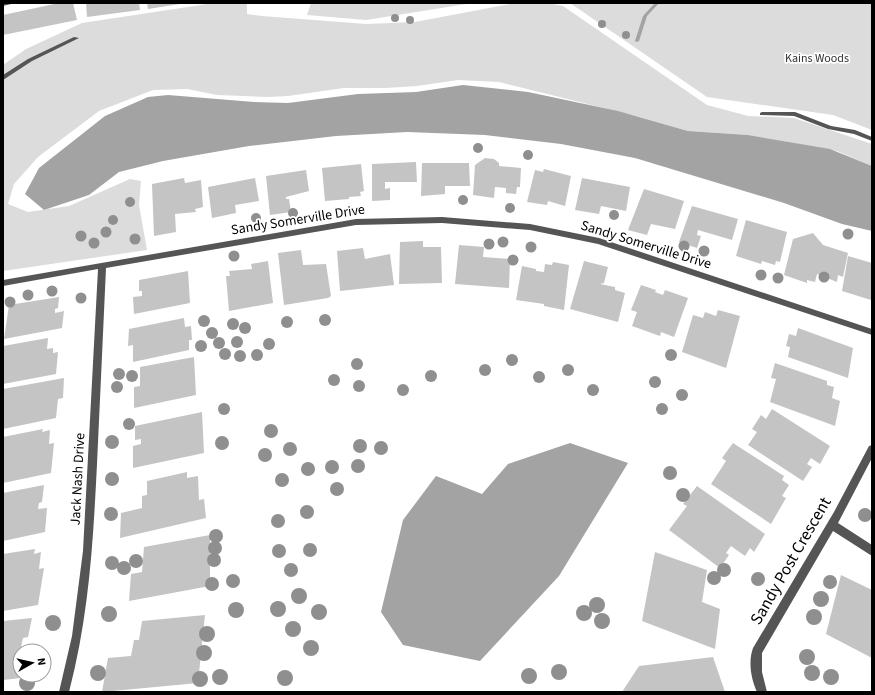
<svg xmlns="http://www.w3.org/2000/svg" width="875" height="695" font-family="'Source Sans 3',sans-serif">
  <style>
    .green { fill: #dcdcdc }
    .water { fill: #a3a3a3 }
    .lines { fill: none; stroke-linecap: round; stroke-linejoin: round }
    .stream { fill: #a3a3a3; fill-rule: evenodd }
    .building { fill: #c4c4c4 }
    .lane { fill: #555; fill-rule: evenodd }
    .street { fill: #555; fill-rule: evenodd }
    .tree { fill: #8f8f8f }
    .labels { text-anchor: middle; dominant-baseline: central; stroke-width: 3.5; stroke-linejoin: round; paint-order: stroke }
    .far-park-label { font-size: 12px; fill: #333; stroke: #fff }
    .street-label { font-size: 14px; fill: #000; stroke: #fff }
    .near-street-label { font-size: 17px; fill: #000; stroke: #fff }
  </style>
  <rect width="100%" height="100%" fill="#fff"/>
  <g class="green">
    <path d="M214,3H247V14L262,16L366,24L415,22L515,3H548L563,6L707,105L748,116L794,118L872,144V166L837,151L748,135L688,131L636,116L499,82L458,80L417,86L386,88H344L288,96L268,97L217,95L187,89L153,90L99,111L38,157L14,184L8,204L28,212L69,206L130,179L141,181L139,205L147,250L3,271V65L26,49L82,23Z"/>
    <path d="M311,3H473L366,20L307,15Z"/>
    <path d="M570,3H872V130L833,115L707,97Z"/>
  </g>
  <g class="water">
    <path d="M463,85L528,92L618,111L688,131L748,135L830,149L872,166V231L842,224L784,203L635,158L561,144L485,135L407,132L336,136L249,146L163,161L119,172L89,195L44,210L25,194L39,168L105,116L148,97L168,95L254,102L288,103L358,94L416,92Z"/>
    <path d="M570,443L628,463L559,576L480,661L403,645L381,612L403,520L436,476L482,494L508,464Z"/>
  </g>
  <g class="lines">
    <path class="stream" d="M655,3H659L647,16L639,41L636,42L635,41L643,16Z"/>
  </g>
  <g class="building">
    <path d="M59,3H73L77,20L3,35V15Z"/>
    <path d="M86,3H139L140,10L87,17Z"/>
    <path d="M147,3H179L180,4L148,9Z"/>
    <path d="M485,158L494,159L499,163V166L521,168L520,187H517L516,194L506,193V188L495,187L494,198L473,195L475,165Z"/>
    <path d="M416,162L417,182H385V189L390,188V200L372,201V164Z"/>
    <path d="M422,163H469L470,186H445V194L421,196Z"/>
    <path d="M361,164L364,191L360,192L361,196L349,197V199L325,201L322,168Z"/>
    <path d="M544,169L571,176L565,206L548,201L547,205L527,202L535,170L543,172Z"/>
    <path d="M306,170L309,191L286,197V199H289L291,212L270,215L266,176Z"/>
    <path d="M184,178L185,183L201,180L203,207L195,209L196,212L175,214L176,232L154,236L152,184Z"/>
    <path d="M255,178L259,201L235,205L236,213L212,218L208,187Z"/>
    <path d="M582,178L630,187L626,211L601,206L599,214L575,210Z"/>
    <path d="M644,189L684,201L675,229L651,224L647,235L628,230Z"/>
    <path d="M692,206L738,219L732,240L698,230L697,235L701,236L697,248L679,242Z"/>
    <path d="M746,220L787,232L780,262L776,261L775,265L762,261L761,264L736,256Z"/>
    <path d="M813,233L823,245L848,253L843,277L838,275L837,282L817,274L815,282L807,280V283L784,275L793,239Z"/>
    <path d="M423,241V247H441L442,283L399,284L400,242Z"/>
    <path d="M459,245L484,247L483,257L510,259L509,288L455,284Z"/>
    <path d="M363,248L365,259L390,254L394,285L340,291L337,251Z"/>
    <path d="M301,250L303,265L326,264L331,296L328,298L284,305L278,253Z"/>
    <path d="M848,256L872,263L871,300L842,291Z"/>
    <path d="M268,261L273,303L229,311L226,276H230L229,271L252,269L251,264Z"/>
    <path d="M584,261L608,267L604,283L600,284L615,287V290L625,293L618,322L570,309Z"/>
    <path d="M553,262L569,265L564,310L544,306V304L516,300L522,266L536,269V271L544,272L545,264L552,265Z"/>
    <path d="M188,271L190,303L134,314L133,297L142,296V291H139V280Z"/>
    <path d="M641,285L656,290L655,292L663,295L665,290L688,298L674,337L661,332L660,336L632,326L637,312L631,310Z"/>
    <path d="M59,297L58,308L55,309V313L64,311L62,328L4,339L9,305Z"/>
    <path d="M718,310L740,316L726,368L682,352L693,315L703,318L705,312L716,316Z"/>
    <path d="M184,318L185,327L191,326L192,340H189V350L133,362V345L128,346L129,329Z"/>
    <path d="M798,328L853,348L848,378L788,357L790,347L786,346L789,334L796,336Z"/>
    <path d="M48,338L47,349L53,348V353L58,352L56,374L3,384V346Z"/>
    <path d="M194,357L196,395L134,408V387L140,386V367Z"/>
    <path d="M775,363L827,381V385L834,387L832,398L840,401L835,426L770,402L776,379L771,378Z"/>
    <path d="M64,378L63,398L58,399L56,418L3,429V389Z"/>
    <path d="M772,409L830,446L820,464L811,458L807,464L812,467L803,481L748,445L757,432L752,429L761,415L766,419Z"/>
    <path d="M202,412L204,453L133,468V446L141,444V439L135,440V426Z"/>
    <path d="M43,429L42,432L50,430L49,444L54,443L51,473L3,483V437Z"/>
    <path d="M733,443L784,476L782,480L789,485L782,496L786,498L771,524L711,484L726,461L722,458Z"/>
    <path d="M187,472V478L198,476L199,500L204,499L206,518L120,538L121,513L142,508V496L147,495V481Z"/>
    <path d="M44,485L42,502L39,503L38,509L47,508L45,532L3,541V493Z"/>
    <path d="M697,486L765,534L754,552L750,548L745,556L731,546L726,553L729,555L720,568L669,530L687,506L683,504Z"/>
    <path d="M210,535V586L129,601L131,574L142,572L144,547Z"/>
    <path d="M35,549L34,554L41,552L39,569L44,568L38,605L3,611V554Z"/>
    <path d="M655,552L707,570L702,602L720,609L715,649L642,621Z"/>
    <path d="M841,575L872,590V658L826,634Z"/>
    <path d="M205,615L198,683L102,692L108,658L131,656L134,640H139L142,621Z"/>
    <path d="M32,618L28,637L23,638L21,647L28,646L27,651H20L21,678L3,680V621Z"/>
    <path d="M713,657L725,692H622L639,666Z"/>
  </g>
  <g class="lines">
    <g class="lane">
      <path d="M74,37L79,38L32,61L3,80V75L28,59Z"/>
      <path d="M762,112H795L831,126L855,130L872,137V141L854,134L828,129L794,116L760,115V113Z"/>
    </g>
    <g class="street">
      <path d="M3,3H15L3,6Z"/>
      <path d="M442,217L530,224L599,238L872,329V335L598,244L530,230L442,223L356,225L106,268C103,334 100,399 97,464C93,544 89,615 69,692H59L72,636L83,551L98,269L3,286V280L356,219Z"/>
      <path d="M872,445V458L838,523L872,545V556L833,531L762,653V672L767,692H757C751,679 748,662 753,648L834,512L869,446Z"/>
    </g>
  </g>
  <g class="tree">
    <circle cx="395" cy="18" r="4"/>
    <circle cx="410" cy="20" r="4"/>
    <circle cx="602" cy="24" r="4"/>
    <circle cx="626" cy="35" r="4"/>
    <circle cx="478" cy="148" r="5"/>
    <circle cx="528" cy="155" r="5"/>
    <circle cx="463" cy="200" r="5"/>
    <circle cx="130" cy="202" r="5"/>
    <circle cx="510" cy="208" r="5"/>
    <circle cx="293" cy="213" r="5"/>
    <circle cx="614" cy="215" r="5"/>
    <circle cx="256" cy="218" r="5"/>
    <circle cx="113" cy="220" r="5"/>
    <circle cx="106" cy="232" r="5.5"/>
    <circle cx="848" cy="234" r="5.5"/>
    <circle cx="81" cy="236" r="5.5"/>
    <circle cx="135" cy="239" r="5.5"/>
    <circle cx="503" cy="242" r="5.5"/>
    <circle cx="94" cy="243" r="5.5"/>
    <circle cx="489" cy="244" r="5.5"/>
    <circle cx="684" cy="246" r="5.5"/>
    <circle cx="531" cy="247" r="5.5"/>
    <circle cx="704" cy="251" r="5.5"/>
    <circle cx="234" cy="256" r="5.5"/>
    <circle cx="513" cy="260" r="5.5"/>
    <circle cx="761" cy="275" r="5.5"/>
    <circle cx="824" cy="277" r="5.5"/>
    <circle cx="778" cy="278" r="5.5"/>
    <circle cx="52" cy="291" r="5.5"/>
    <circle cx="28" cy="295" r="5.5"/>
    <circle cx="81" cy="298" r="5.5"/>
    <circle cx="10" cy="302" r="5.5"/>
    <circle cx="325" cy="320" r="6"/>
    <circle cx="204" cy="321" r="6"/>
    <circle cx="287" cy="322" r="6"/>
    <circle cx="233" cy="324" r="6"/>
    <circle cx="245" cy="328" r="6"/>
    <circle cx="212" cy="333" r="6"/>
    <circle cx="237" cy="342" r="6"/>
    <circle cx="219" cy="343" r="6"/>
    <circle cx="269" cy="344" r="6"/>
    <circle cx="201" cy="346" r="6"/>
    <circle cx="225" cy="354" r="6"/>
    <circle cx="257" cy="355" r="6"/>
    <circle cx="671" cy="355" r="6"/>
    <circle cx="240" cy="356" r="6"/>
    <circle cx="512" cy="360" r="6"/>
    <circle cx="357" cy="364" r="6"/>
    <circle cx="485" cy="370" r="6"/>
    <circle cx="568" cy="370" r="6"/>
    <circle cx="119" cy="374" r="6"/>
    <circle cx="132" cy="376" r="6"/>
    <circle cx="431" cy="376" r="6"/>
    <circle cx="539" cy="377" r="6"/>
    <circle cx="334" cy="380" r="6"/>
    <circle cx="655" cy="382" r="6"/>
    <circle cx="359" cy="386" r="6"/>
    <circle cx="117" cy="387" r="6"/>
    <circle cx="403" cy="390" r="6"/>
    <circle cx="593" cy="390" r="6"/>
    <circle cx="682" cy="395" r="6"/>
    <circle cx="224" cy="409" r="6"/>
    <circle cx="662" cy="409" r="6"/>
    <circle cx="129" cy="424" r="6"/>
    <circle cx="271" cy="431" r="7"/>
    <circle cx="112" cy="442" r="7"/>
    <circle cx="222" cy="443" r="7"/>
    <circle cx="360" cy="446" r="7"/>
    <circle cx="381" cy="448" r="7"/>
    <circle cx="290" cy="449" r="7"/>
    <circle cx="265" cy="455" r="7"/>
    <circle cx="358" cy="466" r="7"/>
    <circle cx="332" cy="467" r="7"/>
    <circle cx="308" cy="469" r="7"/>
    <circle cx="670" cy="473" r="7"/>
    <circle cx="112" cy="479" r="7"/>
    <circle cx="282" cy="480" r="7"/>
    <circle cx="337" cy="489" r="7"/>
    <circle cx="683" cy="495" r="7"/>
    <circle cx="307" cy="512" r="7"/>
    <circle cx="111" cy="514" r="7"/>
    <circle cx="865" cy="515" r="7"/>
    <circle cx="278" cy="521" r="7"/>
    <circle cx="216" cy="536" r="7"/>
    <circle cx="215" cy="548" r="7"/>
    <circle cx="310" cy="550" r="7"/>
    <circle cx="279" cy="551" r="7"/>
    <circle cx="214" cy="560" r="7"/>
    <circle cx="136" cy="561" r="7"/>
    <circle cx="112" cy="563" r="7"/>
    <circle cx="124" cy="568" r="7"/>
    <circle cx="291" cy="570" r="7"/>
    <circle cx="724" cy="570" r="7"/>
    <circle cx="714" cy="578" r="7"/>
    <circle cx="758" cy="579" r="7"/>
    <circle cx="233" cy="581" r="7"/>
    <circle cx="830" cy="582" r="7"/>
    <circle cx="212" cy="584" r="7"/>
    <circle cx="299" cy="596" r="8"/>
    <circle cx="821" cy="599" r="8"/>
    <circle cx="597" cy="605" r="8"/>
    <circle cx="278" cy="609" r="8"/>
    <circle cx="236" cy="610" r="8"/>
    <circle cx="319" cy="612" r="8"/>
    <circle cx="584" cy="613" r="8"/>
    <circle cx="109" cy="614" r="8"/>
    <circle cx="814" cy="617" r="8"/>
    <circle cx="602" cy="621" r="8"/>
    <circle cx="53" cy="623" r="8"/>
    <circle cx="293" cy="629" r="8"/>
    <circle cx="207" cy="634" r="8"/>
    <circle cx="311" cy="648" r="8"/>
    <circle cx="204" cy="653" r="8"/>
    <circle cx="807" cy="657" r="8"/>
    <circle cx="559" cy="672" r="8"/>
    <circle cx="98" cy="673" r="8"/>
    <circle cx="812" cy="673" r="8"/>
    <circle cx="529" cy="676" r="8"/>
    <circle cx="220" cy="677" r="8"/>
    <circle cx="831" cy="677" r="8"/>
    <circle cx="285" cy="678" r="8"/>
    <circle cx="200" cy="679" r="8"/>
    <circle cx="27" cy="683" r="8"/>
  </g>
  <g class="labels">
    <g class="far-park-label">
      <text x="817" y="58">Kains Woods</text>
    </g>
    <g class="street-label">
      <text transform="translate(298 220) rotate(-9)">Sandy Somerville Drive</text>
      <text transform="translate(646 245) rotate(17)">Sandy Somerville Drive</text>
      <text transform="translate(78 479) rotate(-87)">Jack Nash Drive</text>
    </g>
    <g class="near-street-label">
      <text transform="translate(791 561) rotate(-60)">Sandy Post Crescent</text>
    </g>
  </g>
  <rect width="875" height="695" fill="none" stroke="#000000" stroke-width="8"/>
  <g transform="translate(32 663) rotate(82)"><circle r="19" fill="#ffffff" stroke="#999999"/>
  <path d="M0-3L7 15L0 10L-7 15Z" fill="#000000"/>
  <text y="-6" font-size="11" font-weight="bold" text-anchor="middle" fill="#000000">N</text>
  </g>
</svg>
